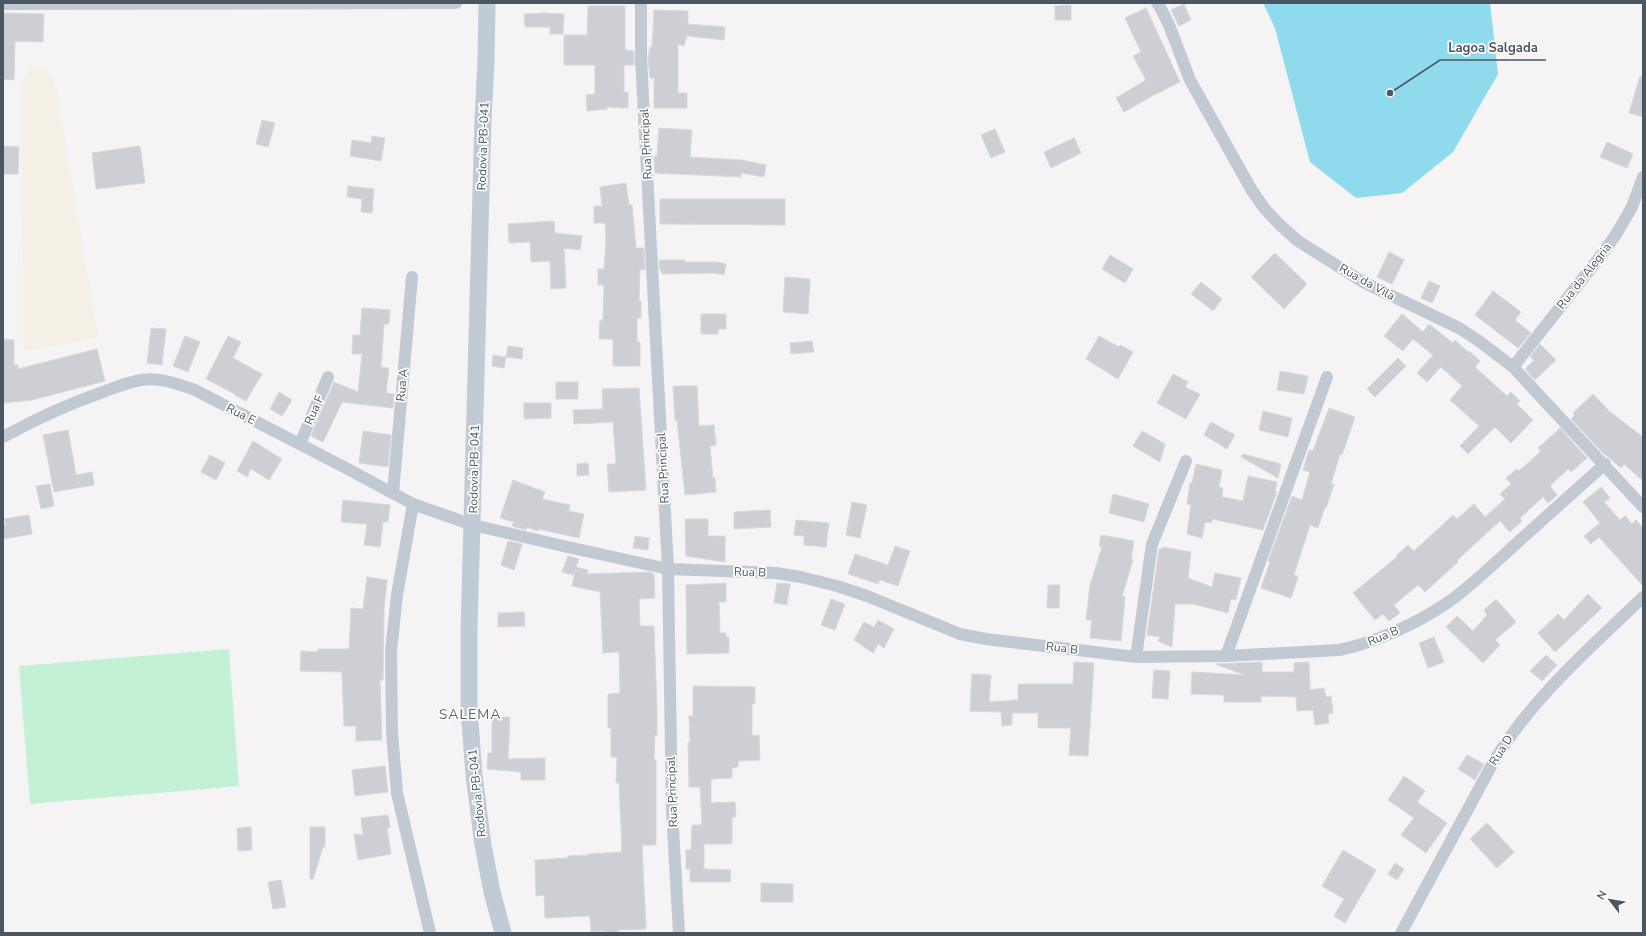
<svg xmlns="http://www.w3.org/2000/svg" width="1646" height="936" font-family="'Nunito Sans',sans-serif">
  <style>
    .green { fill: #c3f1d5 }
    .sand { fill: #f5f0e5 }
    .water { fill: #90daee }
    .building { fill: #cdcfd5; stroke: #d7d9de }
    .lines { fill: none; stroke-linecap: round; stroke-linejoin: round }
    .street { stroke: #c1cad2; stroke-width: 12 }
    .secondary { stroke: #c1cbd6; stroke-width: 17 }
    .labels { text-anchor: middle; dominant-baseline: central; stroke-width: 3.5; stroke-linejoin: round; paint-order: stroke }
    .street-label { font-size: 12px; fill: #4a5661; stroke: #fff }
    .quarter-label { font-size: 14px; letter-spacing: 1px; fill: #5f6368; stroke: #fff }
    .leader { fill: none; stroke: #4a5661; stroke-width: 1.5 }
    .callout-dot { fill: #4a5661; stroke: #fff; stroke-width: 1.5 }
    .callout-label { font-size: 13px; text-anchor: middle; font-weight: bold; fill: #4a5661; stroke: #fff; stroke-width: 3.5; stroke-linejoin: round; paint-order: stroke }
  </style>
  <rect width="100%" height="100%" fill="#f5f3f3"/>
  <path class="green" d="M229,649L239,786L30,804L19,666Z"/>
  <path class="sand" d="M47,67L55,82L98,338L23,351L21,83L30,69Z"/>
  <path class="water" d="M1263,3H1490L1498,74L1453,152L1402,193L1356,198L1310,162L1275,28Z"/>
  <g class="building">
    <path d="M1184,4L1191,20L1179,26L1171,10Z"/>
    <path d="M1071,5V20H1055V6Z"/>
    <path d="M588,6H625V50L634,51V65H624V92H628V108L607,107V109L587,111L586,95L595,94V65H564V35H587Z"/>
    <path d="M1146,8L1180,82L1152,96L1124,112L1116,98L1146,80L1133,56L1141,52L1125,18Z"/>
    <path d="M654,10L688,11V24L725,27L724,40L687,36L684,46L678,44V93H687V108H654V78H650L648,58L650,47H652Z"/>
    <path d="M3,13L44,14L43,42L15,41L14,80L3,79Z"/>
    <path d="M544,13L564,14L563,34H550V27H525L524,14Z"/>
    <path d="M1640,76L1643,77V117L1629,113Z"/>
    <path d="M262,120L275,123L268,147L256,144Z"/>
    <path d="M659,128L692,130L690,157L742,160L766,165L764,177L741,173V177L655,173L654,156H657Z"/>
    <path d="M995,129L1005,152L991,158L981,135Z"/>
    <path d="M372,136L385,138L381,161L350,156L352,140L371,143Z"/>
    <path d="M1074,138L1081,153L1051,168L1044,152Z"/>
    <path d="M1607,142L1633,154L1627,168L1600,157Z"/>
    <path d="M3,146L19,147L18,174H3Z"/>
    <path d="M140,146L145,183L96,189L92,153Z"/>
    <path d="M626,183L629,205H632L636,248H644L645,270L640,269L639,301H641V318H637V342H640V366H613V339H599L600,320H603L604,285H598V269H604L606,239L605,223H594V206H602L600,187Z"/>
    <path d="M348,186L374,189L372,213L361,212L362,199L347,197Z"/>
    <path d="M660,199H785V225L660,224Z"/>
    <path d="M554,221L555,233L582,236L580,250L564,248L566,288L551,289L550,261L531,262L530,242L509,243L508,224Z"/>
    <path d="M1389,252L1404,260L1392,284L1377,277Z"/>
    <path d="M1275,253L1307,284L1284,309L1251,277Z"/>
    <path d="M1110,255L1133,269L1125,283L1102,269Z"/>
    <path d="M659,260H685V262H716L726,264L724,275L713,273L662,274V271H660Z"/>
    <path d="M785,277L810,279L808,314L783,312Z"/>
    <path d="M1429,281L1440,286L1432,303L1421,298Z"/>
    <path d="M1201,282L1222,299L1213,311L1191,294Z"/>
    <path d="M1493,291L1521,312L1515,320L1531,333L1518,348L1475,315Z"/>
    <path d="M362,308L390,310L389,324H384L381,367L389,368L386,393L394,394L393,408L342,402L323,442L311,436L334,382L358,392L362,354H352L353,335H360Z"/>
    <path d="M701,314H726V329H718V334H701Z"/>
    <path d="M1402,314L1423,332L1429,324L1453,343L1455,340L1468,352L1469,351L1480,361L1475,367L1507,396L1511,392L1520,401L1517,404L1533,420L1511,443L1495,427L1468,454L1460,446L1479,426L1450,400L1462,386L1441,367L1427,382L1417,373L1433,355L1413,339L1403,351L1384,336Z"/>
    <path d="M151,328L166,329L162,365L147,363Z"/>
    <path d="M185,336L200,342L188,372L173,366Z"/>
    <path d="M228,336L241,342L233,358L262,374L246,401L235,395V394L206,379Z"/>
    <path d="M1099,336L1119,347L1120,345L1133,352L1118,379L1086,359Z"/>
    <path d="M3,339L14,340V365H18V369L97,349L105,381L32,400L3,403Z"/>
    <path d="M812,341L814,352L791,354L790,343Z"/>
    <path d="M1540,344L1556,360L1535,380L1525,369L1534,360L1530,357Z"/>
    <path d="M508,346L523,348L522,359L506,357Z"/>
    <path d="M493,355L506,357L504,368L492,366Z"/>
    <path d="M1398,358L1406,366L1375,397L1367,389Z"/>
    <path d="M1280,371L1308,376L1304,394L1277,390Z"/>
    <path d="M1173,374L1188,382L1185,387L1200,394L1186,419L1157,403Z"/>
    <rect x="556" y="382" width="22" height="17"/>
    <path d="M673,386H697L699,426L714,425L716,445L710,446L713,478H715L716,492L685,495L677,420H675Z"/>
    <path d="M639,388L646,490L609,492L607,464H616L613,422L574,424L573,410L603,409L602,389Z"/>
    <path d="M279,392L292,400L282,416L270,409Z"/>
    <path d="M1593,394L1610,412L1643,437V481L1624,464L1621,468L1603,453L1571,419L1575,415L1573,413Z"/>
    <path d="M524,403H551V418L524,419Z"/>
    <path d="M1329,408L1355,417L1342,455L1340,454L1331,484H1334L1326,508L1325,507L1318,528L1310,525L1294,575L1298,577L1291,598L1261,588L1270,562L1268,561L1292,496L1302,500L1310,472L1303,470L1309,450L1313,451Z"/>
    <path d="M1263,411L1292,418L1288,437L1259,430Z"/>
    <path d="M1211,422L1235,435L1227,449L1204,435Z"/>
    <path d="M1560,428L1587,458L1571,472L1568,469L1550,486L1557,495L1548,503L1543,497L1520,518L1522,521L1510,532L1500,521L1467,551L1457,561L1458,562L1425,592L1418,585L1394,605L1400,613L1389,621L1383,614L1375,620L1353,593L1397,557L1396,556L1408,545L1414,551L1453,515L1457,519L1474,504L1485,517L1505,499L1500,494L1511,484L1506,478L1517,469L1519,471L1541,451L1538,448Z"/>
    <path d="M68,430L76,475L92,472L94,485L54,492L43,435Z"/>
    <path d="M363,431L391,435L388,467L359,463Z"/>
    <path d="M1142,431L1165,444L1160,462L1133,446Z"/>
    <path d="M253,441L282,459L269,480L251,469L247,477L237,471Z"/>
    <path d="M1243,454L1281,464L1278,478L1241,457Z"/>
    <path d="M210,455L225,463L216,480L201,472Z"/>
    <path d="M588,463L589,475L577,476V464Z"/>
    <path d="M1196,464L1222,470L1219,487L1223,488L1222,497L1243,501L1248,476L1277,482L1275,491L1277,492L1263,530L1212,519V523L1205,522L1202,538L1187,534L1191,505L1187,504L1190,483H1192Z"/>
    <path d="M513,480L545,492L542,499L570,505L569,511L584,514L579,538L538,529V531L527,527L526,530L512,526L514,522L500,518Z"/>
    <path d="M50,484L54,506L41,509L36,486Z"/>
    <path d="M1601,487L1610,498L1604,502L1620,520L1625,516L1632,524L1636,520L1643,528V586L1599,537L1591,544L1584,536L1600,523L1583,502Z"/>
    <path d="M1113,494L1149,504L1144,522L1109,513Z"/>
    <path d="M343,500L390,505L388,522H383L380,547L364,545L367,524L341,522Z"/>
    <path d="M852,502L867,505L860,538L846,535Z"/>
    <path d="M770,510L771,527L734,529V512Z"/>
    <path d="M29,515L32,534L3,539V525L6,524L4,519Z"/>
    <path d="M685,519H708V536H725V562L686,556Z"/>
    <path d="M796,520L829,523L826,547L804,545V536L794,535Z"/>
    <path d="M1101,535L1134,541L1131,559L1133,560L1122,596L1125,597L1121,641L1090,638L1092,620H1086L1090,585L1102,547L1099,546Z"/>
    <path d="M635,536L649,538L648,550L633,548Z"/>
    <path d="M508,541L522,544L514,570L501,565Z"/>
    <path d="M895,546L910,551L898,586L880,580L878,584L848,574L855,554L888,565Z"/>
    <path d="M1162,547L1191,552L1188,578L1212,587L1215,573L1241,578L1236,600L1231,599L1228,613L1193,604H1175L1172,647L1158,641L1160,637L1147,635L1159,549H1162Z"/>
    <path d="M568,556L579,559L573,575L562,572Z"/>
    <path d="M576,567L588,570L587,574L649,572L654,574L655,598L639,599L640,626H654L657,712V735H655L654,760H656V845H642L646,929L618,930V933H605V931L591,932L590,916L545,918L544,895L536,896L535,860L568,858V856L588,855V854L622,852L619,783H616L617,757H611V728H608V694L620,693L619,652L603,653L600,592L572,586Z"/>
    <path d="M367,577L387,580L384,609L383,680H380L382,740L356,741V726H344L342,672L300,671L301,651L318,652V649H349L351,608L363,609Z"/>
    <path d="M726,583V602H719L720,633H726V637H729V653L687,654L686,585Z"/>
    <path d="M777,583L790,584L787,605L774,603Z"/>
    <path d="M1048,585H1060L1059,608H1047Z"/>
    <path d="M1588,594L1602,608L1555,652L1538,633L1558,614L1564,620Z"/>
    <path d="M831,599L845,604L835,630L821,625Z"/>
    <path d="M1496,599L1516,622L1495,640L1500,645L1483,663L1446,627L1457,616L1473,631L1487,615L1484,610Z"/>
    <path d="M524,612L525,626L498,627V613Z"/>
    <path d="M878,620L894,629L884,648L878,644L873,653L854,640L864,622L874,627Z"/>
    <path d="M1434,637L1444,662L1428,668L1419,643Z"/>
    <path d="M1546,655L1557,665L1542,681L1530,671Z"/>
    <path d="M1074,662L1094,663L1088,756L1069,755L1071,728H1038V713H1012V725L1002,726L1001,712L970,711L972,674L991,675L989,702L1018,700V684H1073Z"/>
    <path d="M1262,662V672H1294V663L1309,662L1310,690L1324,688L1326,697L1331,696L1333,713L1328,714L1329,723L1315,725L1313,710L1297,711L1296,697L1261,696V702H1224V695L1191,694L1192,672L1245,675L1215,664Z"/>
    <path d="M1154,670L1170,671L1168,699L1152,698Z"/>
    <path d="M693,686L755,687V704H752V736L759,735L760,760L738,761V767L732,768V778L711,779V803L735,802L736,817H732V844H704V869L731,870L730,882H690V869H686V850H691L692,825H702L700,787H689L688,742H690L689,716H693Z"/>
    <path d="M492,717H510L508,759L545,758V780H521V772L487,769L488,753H492Z"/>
    <path d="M1467,755L1484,764L1475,780L1458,769Z"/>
    <path d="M385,766L388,792L355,796L352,770Z"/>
    <path d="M1404,776L1425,791L1417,802L1447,823L1426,853L1401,835L1414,818L1388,800Z"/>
    <path d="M388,815L390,827L387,828L391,854L358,860L354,834L363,835L361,818Z"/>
    <path d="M1487,823L1514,852L1497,868L1470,839Z"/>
    <path d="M251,827L252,850L238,851L237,828Z"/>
    <path d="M310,827H325V847H323L313,879H310Z"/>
    <path d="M1343,850L1376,870L1345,923L1334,916L1344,899L1322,886Z"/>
    <path d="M1395,863L1404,869L1397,880L1388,874Z"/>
    <path d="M281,880L286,907L273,909L268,882Z"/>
    <path d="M761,883L793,884V902H761Z"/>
  </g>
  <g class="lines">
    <g class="street">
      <path d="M641,3V58L668,569L672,811L679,933"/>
      <path d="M1157,3L1160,7L1169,25L1190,80L1251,189L1264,208L1279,224L1298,241L1363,282L1459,328L1479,341L1513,367L1643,507"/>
      <path d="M3,4L456,3"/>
      <path d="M1513,367L1599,258L1615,236L1632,207L1643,177"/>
      <path d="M3,437C36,419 68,404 103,392C116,387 128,382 141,380C160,377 178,384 195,390L344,467L413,504L473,525L563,546L668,569L776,573L801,577L837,586L867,596L960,634L986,639L1136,657L1226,656L1339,650C1375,643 1420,622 1450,601C1474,583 1496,562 1519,541C1547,516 1576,490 1605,464"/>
      <path d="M300,444L328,377"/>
      <path d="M393,493L412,277"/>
      <path d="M413,504L397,595L391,651L392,732L397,793L430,933"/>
      <path d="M1226,656L1327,377"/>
      <path d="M1136,657L1152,544L1186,461"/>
      <path d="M1401,933L1494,761C1533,697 1590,648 1643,597"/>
    </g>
    <path class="secondary" d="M487,3L486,62L483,118L469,631V709L474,775L483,845L492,892L503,933"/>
  </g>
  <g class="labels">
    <g class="street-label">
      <text transform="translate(646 144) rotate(-93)">Rua Principal</text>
      <text transform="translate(483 146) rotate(-88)">Rodovia PB-041</text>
      <text transform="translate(1584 276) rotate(-52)">Rua da Alegria</text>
      <text transform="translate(1367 282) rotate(29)">Rua da Vila</text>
      <text transform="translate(402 385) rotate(-85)">Rua A</text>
      <text transform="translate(314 410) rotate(-67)">Rua F</text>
      <text transform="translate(241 414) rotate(27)">Rua E</text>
      <text transform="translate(663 468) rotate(-93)">Rua Principal</text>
      <text transform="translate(474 469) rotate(-89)">Rodovia PB-041</text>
      <text transform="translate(750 572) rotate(2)">Rua B</text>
      <text transform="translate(1383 636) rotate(-23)">Rua B</text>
      <text transform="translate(1062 648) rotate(7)">Rua B</text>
      <text transform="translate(1501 750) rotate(-58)">Rua D</text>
      <text transform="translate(672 792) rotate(-92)">Rua Principal</text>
      <text transform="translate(477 793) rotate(-96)">Rodovia PB-041</text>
    </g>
    <g class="quarter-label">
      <text x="470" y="714">SALEMA</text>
    </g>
  </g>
  <path class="leader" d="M1390 93L1440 60H1546"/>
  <circle class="callout-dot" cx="1390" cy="93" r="4"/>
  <g class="callout-label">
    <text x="1493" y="52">Lagoa Salgada</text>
  </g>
  <rect width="1646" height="936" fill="none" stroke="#4a5661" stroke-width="8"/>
  <g transform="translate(1610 900) rotate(301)" stroke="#ffffff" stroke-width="3" paint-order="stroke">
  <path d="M0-3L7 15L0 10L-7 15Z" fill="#4a5661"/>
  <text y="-6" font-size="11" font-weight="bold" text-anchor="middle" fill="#4a5661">N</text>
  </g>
</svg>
